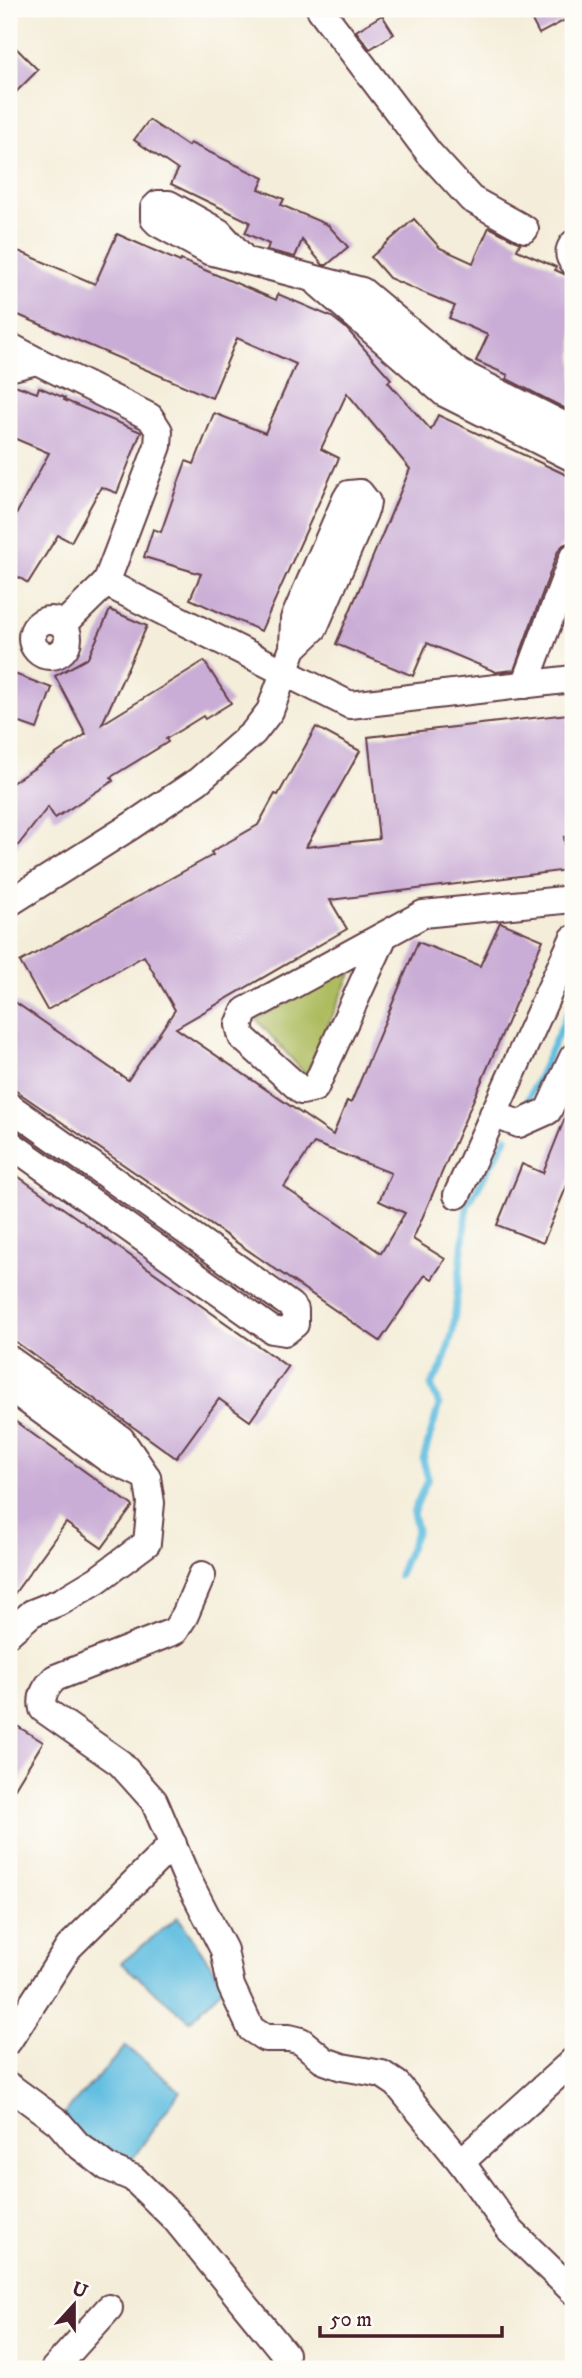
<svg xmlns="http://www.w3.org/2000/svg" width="582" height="2378" font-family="'IM FELL DW Pica',serif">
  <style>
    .green { fill: #adbc5f; stroke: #7c6e45; stroke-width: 2 }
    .water { fill: #62bee0; stroke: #566e86; stroke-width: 2 }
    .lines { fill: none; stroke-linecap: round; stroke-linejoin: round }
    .stream { stroke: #62bee0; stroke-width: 7 }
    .building { fill: #caadd6; fill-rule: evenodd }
    .street-casing { stroke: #643e45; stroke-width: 30 }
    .street { stroke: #fff; stroke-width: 26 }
  </style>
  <rect width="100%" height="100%" fill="#fdfcf7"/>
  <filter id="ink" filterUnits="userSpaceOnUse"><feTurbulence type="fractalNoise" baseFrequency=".0143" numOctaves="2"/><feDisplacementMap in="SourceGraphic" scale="14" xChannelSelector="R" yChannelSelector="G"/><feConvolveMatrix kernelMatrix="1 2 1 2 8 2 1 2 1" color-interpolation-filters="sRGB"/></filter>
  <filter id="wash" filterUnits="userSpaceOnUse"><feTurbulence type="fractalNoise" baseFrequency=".00686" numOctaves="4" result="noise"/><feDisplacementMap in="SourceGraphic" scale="28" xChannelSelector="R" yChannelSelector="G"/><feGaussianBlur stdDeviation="1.57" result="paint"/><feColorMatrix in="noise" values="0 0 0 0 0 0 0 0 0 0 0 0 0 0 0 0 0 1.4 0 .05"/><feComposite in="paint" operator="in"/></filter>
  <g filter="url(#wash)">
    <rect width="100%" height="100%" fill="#f4edd9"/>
    <path class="green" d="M355,965L306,1075L256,1019Z"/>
    <g class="water">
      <path d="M178,1917L225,1986L190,2021L121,1963Z"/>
      <path d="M126,2046L180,2091L124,2171L61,2117Z"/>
    </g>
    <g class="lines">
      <g class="stream">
        <path d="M526,1104L573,1002"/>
        <path d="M399,1575L417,1530L413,1513L428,1478L423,1460L439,1405L431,1385L442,1367L453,1331L467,1206L507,1137"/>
      </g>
    </g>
    <g id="blocks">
      <g class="building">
        <path d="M526,9H573V16L539,34Z"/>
        <path d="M382,15L394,34L370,49L356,31Z"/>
        <path d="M9,41L38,70L9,99Z"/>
        <path d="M149,120L188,146L190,143L264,178L259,189L284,199L281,205L328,225L348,247L327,265H323L302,240L295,257L267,250L269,244L245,233L250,222L171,184L178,170L134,140Z"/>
        <path d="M414,219L440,248L473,263L489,227L520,243L517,250L556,267L555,270L573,278V397L568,410L507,379L508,375L476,361L488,335L449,318L455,306L389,278L371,257Z"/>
        <path d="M117,234L180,262L181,260L276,300L278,294L332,317L346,328L391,379L388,382L431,430L438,415L573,478V533L570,542L563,545L558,551L514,670L496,672L427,643L413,676L336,644L410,469L347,393L321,449L339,458L261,631L190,599L201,574L144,557L153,529L161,532L186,461L194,464L214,413L265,433L296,364L237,338L212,398L9,311V266L16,250L95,284Z"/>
        <path d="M9,383L37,393L39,387L65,398L64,400L141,432L117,493L101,487L71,542L58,535L28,583L9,571V528L49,453L9,436Z"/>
        <path d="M110,610L147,626L102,724L204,661L231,703L205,719L203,716L166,739L168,742L111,777L113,781L55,818L48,807L9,857V785L86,734L55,676L88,658Z"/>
        <path d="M9,672L52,688L37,729L9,719Z"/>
        <path d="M568,714L573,755V836L564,837L568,870L330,900L347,929L176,1028L333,1135L347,1101L351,1103L418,942L480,966L500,922L543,940L413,1239L445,1259L432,1279L425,1275L380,1341L9,1086V998L128,1080L175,1010L144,956L47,1010L20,962L213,855L211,852L258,825L275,794L278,795L316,727L360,751L306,847L379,839L368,737ZM314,1143L391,1173L379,1201L405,1213L381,1253L284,1187Z"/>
        <path d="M572,1100L573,1171L543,1243L497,1225L522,1164L543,1173Z"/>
        <path d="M9,1170L288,1367L250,1421L219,1399L176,1458L9,1337Z"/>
        <path d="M9,1417L133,1506L102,1548L66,1523L9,1601Z"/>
        <path d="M9,1721L43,1742L9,1798Z"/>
      </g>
    </g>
  </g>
  <g filter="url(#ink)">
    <use href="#blocks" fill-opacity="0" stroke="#643e45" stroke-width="2"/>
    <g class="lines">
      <g class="street-casing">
        <g id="street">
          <path d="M320,9L429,153L471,199L525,229"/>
          <path d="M573,244C568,250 568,256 573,262"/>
          <path d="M246,261L219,232L169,204H158L154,208V219L158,223L209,251L362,291L458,372L573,430"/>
          <path d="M319,284L444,393L573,458"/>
          <path d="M9,346L37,361L9,368"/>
          <path d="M37,361L150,417L159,431L158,446L106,583"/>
          <circle cx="50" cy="638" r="18"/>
          <path d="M63,625L106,583L350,705L573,679"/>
          <path d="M525,685L573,557"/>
          <path d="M9,903L131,826L198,781L253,733L270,711L293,648L294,619L346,499L349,494L360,493L367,502L366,508L314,628L293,648"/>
          <path d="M384,936L315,1088L302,1091L242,1037L239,1025L245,1011L423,914L573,899"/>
          <path d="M9,1106L290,1305L295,1310V1324L285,1332L272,1330L9,1143"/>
          <path d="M493,1114L519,1124L548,1111L573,1057"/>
          <path d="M457,1195L573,939"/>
          <path d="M9,1359L121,1439L147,1477L108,1459L9,1387"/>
          <path d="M202,1575L185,1615L175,1631L55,1678C46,1687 40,1696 43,1709L120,1763L154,1801L186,1876L224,1950L231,1986L251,2029L265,2038H289L301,2041L325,2061L342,2067L382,2074L397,2084L461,2162L510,2230L573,2291"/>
          <path d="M9,1633L32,1613L62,1601L97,1580L147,1543L151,1503L147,1477"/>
          <path d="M9,2040L69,1947L173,1844"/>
          <path d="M9,2086L58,2122L77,2144L107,2167L133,2178L176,2220L285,2354L283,2369"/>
          <path d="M461,2162L573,2061"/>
          <path d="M54,2369L109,2308"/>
        </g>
      </g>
      <use href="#street" class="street"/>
    </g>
  </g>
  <rect width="582" height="2378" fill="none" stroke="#fdfcf7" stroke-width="35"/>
  <g transform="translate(74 2305) rotate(21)" stroke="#fdfcf7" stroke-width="5" paint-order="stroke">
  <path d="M0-5L12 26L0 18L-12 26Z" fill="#4a1f2b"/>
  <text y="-10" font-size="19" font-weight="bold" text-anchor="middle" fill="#4a1f2b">U</text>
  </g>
  <path d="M320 2326v10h182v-10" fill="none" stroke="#4a1f2b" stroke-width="3.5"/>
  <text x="330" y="2326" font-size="21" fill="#4a1f2b" stroke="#fdfcf7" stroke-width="5" paint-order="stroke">50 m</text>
</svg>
